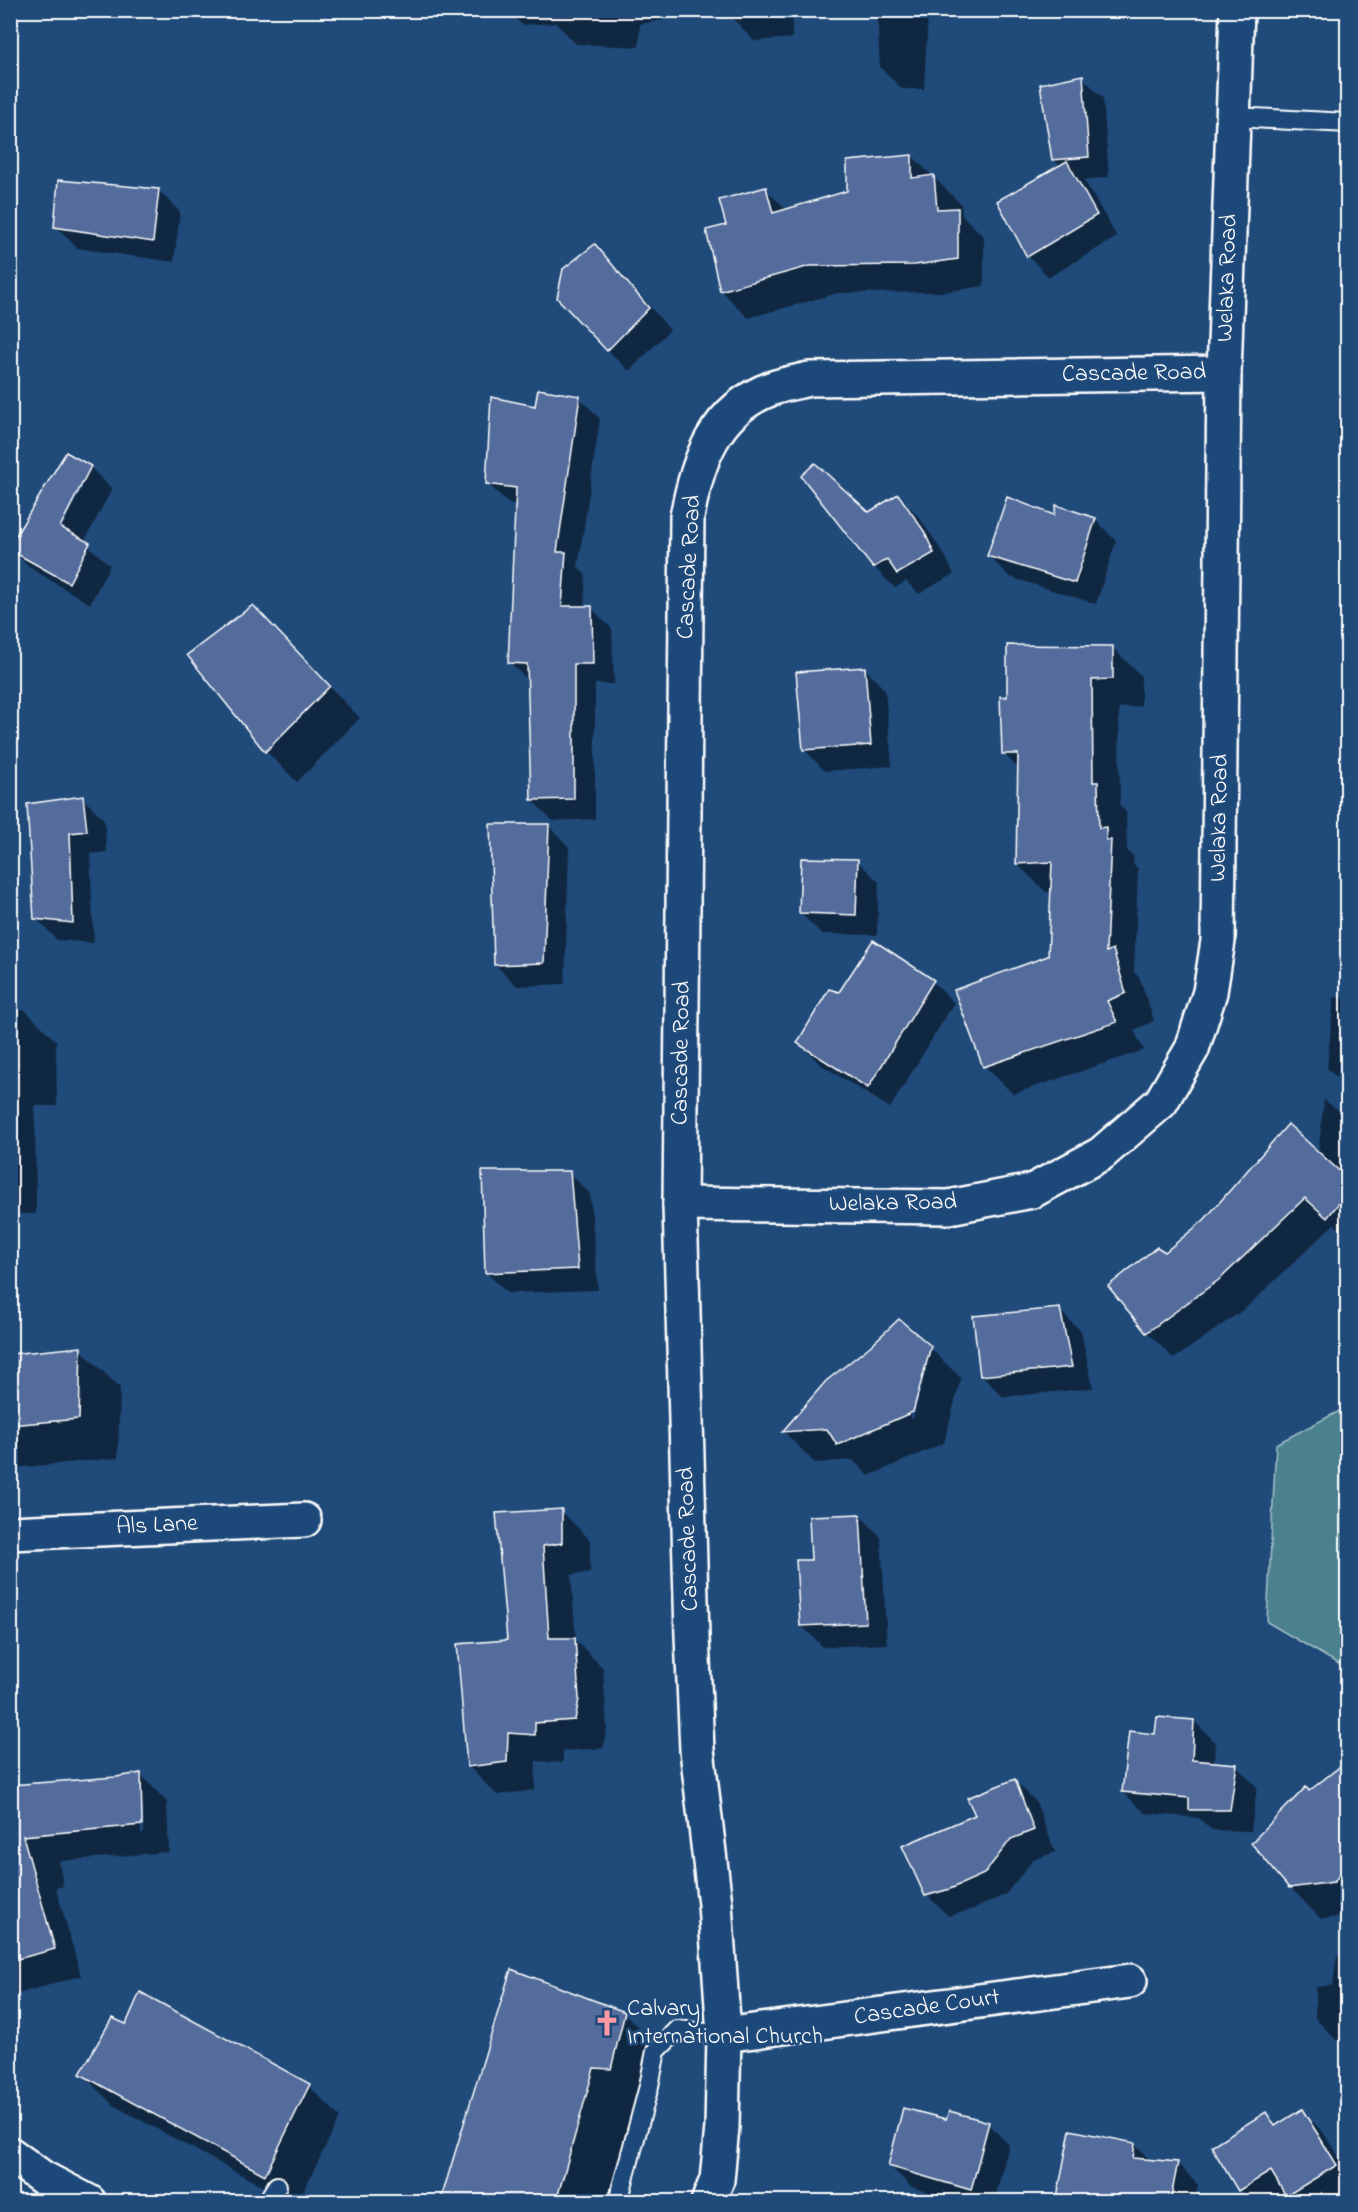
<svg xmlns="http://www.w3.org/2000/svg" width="1358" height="2212" font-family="'Indie Flower',sans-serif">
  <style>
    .green { fill: #4c818f; stroke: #a6c0c7; stroke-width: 1.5 }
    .shadow { fill: #0007; fill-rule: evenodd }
    .building { fill: #536c9c; stroke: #fff; stroke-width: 1.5 }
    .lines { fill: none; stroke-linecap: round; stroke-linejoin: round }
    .lane-casing { stroke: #fff; stroke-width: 22 }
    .street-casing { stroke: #fff; stroke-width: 38 }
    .secondary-casing { stroke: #fff; stroke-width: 38 }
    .lane { stroke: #1f4a7a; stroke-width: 18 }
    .street { stroke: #1f4a7a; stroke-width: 33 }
    .secondary { stroke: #1f4a7a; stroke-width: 33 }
    .labels { text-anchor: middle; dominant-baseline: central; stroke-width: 5; stroke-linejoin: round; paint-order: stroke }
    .street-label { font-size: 24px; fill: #fff; stroke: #1f4a7a }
    .poi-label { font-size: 24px; fill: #fff; stroke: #1f4a7a; text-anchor: start }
  </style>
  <rect width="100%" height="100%" fill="#1f4a7a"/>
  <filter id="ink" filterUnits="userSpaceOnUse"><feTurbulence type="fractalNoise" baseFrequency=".0167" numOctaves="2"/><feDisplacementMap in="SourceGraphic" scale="12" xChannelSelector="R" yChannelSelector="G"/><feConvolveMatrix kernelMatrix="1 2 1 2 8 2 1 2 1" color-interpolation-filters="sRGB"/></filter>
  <g filter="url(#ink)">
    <path class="green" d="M1347,1407V1669L1267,1622L1276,1444Z"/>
    <g class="shadow">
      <path d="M448,10H663V20L640,24L639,47L576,44L556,23L522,25L514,17L456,18Z"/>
      <path d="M733,10H957V14L928,15L924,89H902L880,67L877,12L792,18V38L754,41L733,19Z"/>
      <path d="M1082,77L1103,98L1109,177L1084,180L1117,237L1049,277L1028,256L1060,166L1054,160Z"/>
      <path d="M912,156L961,204L962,215L984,237V286L943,292L838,293L748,318L721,290L727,226L765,189L787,210L849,192Z"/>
      <path d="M158,190L180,212L174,262L77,248L56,226Z"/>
      <path d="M595,246L616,267L670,330L629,371L608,350Z"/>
      <path d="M1339,394H1348V482L1346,481L1347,443L1338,435Z"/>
      <path d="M579,397L600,419L578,567L586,575L584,608H591L612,629L614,684H595V819L553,821L532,800L529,681L510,663L517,506L509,504L487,483L536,408Z"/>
      <path d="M67,454L90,467L112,489L84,542L110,565L90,604L32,569L10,548ZM80,485L83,486L58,534L55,533Z"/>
      <path d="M898,496L919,517L944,554L954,574L919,594L906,581L895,588L874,567L869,513Z"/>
      <path d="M1055,517L1095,519L1116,541L1096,604L1010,577L989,556Z"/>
      <path d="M253,607L360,718L297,782L266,751Z"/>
      <path d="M1113,648L1141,676V706L1119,708L1120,806L1126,812L1127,850L1134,857L1133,864L1138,869L1134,972L1140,979L1154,1021L1134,1030L1144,1050L1013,1094L985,1066L1050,957L1053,891L1046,892L1017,864L1019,769L1003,753L1009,699Z"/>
      <path d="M864,668L885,690L892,766L825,771L804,749Z"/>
      <path d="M1348,689V792L1340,784L1338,690Z"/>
      <path d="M82,798L104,819L107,852L90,854L94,943L57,940L36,918Z"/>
      <path d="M548,825L569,847L565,984L517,986L496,965Z"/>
      <path d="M857,861L879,882L877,935L822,934L800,913Z"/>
      <path d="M874,943L933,982L954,1003L890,1108L820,1064L799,1042L839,994Z"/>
      <path d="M10,974L13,1010H25L56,1041L57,1106H35L36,1214H10Z"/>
      <path d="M1334,997L1348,999V1088L1327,1068Z"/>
      <path d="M1324,1100L1348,1117V1237L1334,1224L1247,1307L1174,1359L1147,1332L1165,1254L1318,1154Z"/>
      <path d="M569,1173L590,1194L598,1290L507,1293L486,1272Z"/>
      <path d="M1059,1310L1081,1331L1093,1388L1003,1397L981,1375Z"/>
      <path d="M899,1321L931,1349L927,1352L910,1419H913L931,1349L961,1378L944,1443L869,1476L853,1460L815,1463L784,1432L827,1383L870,1349Z"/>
      <path d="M80,1349L120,1388L118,1458L14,1468L13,1514H10V1355Z"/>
      <path d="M561,1511L590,1540V1572L571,1575L576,1641L603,1668L607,1728L603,1748L563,1751V1763L536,1761L535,1790L497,1795L469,1767L508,1641L497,1514Z"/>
      <path d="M860,1515L881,1537L887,1644L823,1647L802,1626Z"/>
      <path d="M11,1613L19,1704H10Z"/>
      <path d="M1194,1721L1215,1742L1214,1764L1236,1766L1257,1787L1251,1831L1212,1830L1199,1818L1145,1813L1123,1792L1156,1735Z"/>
      <path d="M1338,1771L1348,1780V1916L1321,1919L1290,1887L1309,1793Z"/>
      <path d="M141,1775L167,1802L169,1852L59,1861L63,1886L56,1888L81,1976L17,1994L10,1987V1786L116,1779ZM140,1804H143L144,1833H141Z"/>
      <path d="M1015,1781L1036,1802L1055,1852L1033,1860L1005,1895L971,1910L948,1916L927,1895L977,1815Z"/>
      <path d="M1348,1951V2041L1336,2040L1315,2018L1316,1987L1333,1985L1337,1956Z"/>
      <path d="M625,2014L664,2053L651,2108L634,2107L606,2202H442Z"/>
      <path d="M82,2074L309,2086L340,2117L298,2202H291L113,2105Z"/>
      <path d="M1302,2111L1323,2132L1348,2172V2192L1333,2202H1295L1288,2195L1277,2202H1251L1240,2190L1266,2114L1278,2126Z"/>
      <path d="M947,2121L988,2124L1009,2145L994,2202H961L911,2187L889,2165Z"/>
      <path d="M1134,2144L1151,2161L1177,2163L1198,2185L1195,2202H1059Z"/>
    </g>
    <g class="building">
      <path d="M1083,75L1089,157L1052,160L1040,84Z"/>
      <path d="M912,155V178L934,175L937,209L958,208V259L915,265L810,266L720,291L706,230L726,225L719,200L766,187L773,213L847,191V161Z"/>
      <path d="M1067,161L1097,215L1027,257L997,201Z"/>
      <path d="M58,180L159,189L153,242L54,227Z"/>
      <path d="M595,244L649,308L607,351L557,298L563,269Z"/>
      <path d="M538,389L580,396L557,552H566L562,606H592L593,664H574V799L531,800L527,664L508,663L516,488L486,484L491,397L535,406Z"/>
      <path d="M66,452L91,466L60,527L90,543L69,583L10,550V545Z"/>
      <path d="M815,463L869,512L898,494L924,531L934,553L897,574L887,559L873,568L801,476Z"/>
      <path d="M1007,497L1054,515L1056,505L1096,518L1075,583L987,556Z"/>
      <path d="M253,605L330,686L265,752L187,655Z"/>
      <path d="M1007,645L1113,646V679L1092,680L1093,782H1098L1099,828L1106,827V840H1111L1106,952L1113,949L1126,993L1107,1001L1117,1022L983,1067L954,990L1048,956L1052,862L1016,864L1018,754H1002L1000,696L1007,697Z"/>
      <path d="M865,667L871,745L803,750L796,672Z"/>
      <path d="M83,796L87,831L70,833L73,923L34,919L27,804Z"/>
      <path d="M490,824H549L544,963L494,965Z"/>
      <path d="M801,858L858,859L856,915L799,913Z"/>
      <path d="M873,940L934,980L868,1088L797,1043L829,989L839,992Z"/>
      <path d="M1288,1124L1347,1178V1193L1327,1218L1305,1198L1220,1279L1146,1333L1108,1286L1157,1247L1165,1252L1204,1220Z"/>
      <path d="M482,1171H570L578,1269L485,1273Z"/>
      <path d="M1060,1308L1072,1367L980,1376L973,1316Z"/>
      <path d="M899,1319L931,1346L913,1412L837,1445L827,1429L782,1432L826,1381L869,1347Z"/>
      <path d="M81,1347L79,1419L10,1425V1354Z"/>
      <path d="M562,1509V1543L543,1546L549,1638H575L579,1699L575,1720L535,1723V1735L508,1733L507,1762L467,1767L457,1644L507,1640L496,1513Z"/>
      <path d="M860,1514L866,1623L800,1626L796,1560H811L809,1516Z"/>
      <path d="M1157,1717L1194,1720L1192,1760L1237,1764L1230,1810H1189V1798L1122,1792L1129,1731L1155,1734Z"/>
      <path d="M1347,1761V1865L1334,1882L1289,1888L1251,1843L1306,1787L1309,1791Z"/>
      <path d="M141,1773L142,1825L23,1836L55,1949L10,1961V1785L116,1777Z"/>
      <path d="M1015,1779L1034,1830L1011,1839L984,1874L950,1889L925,1896L902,1846L975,1815L967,1798Z"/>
      <path d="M511,1969L625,2012L611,2069L594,2068L556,2202H440Z"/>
      <path d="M140,1992L310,2084L265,2175L80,2074L112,2018L126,2024Z"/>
      <path d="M903,2108L946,2119L949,2111L989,2122L971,2190L888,2166Z"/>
      <path d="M1302,2109L1337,2165L1286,2196L1271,2171L1238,2191L1211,2146L1266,2112L1275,2126Z"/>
      <path d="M1070,2130L1135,2143L1133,2158L1178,2162L1170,2202H1056Z"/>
    </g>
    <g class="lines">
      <g class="lane-casing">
        <g id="lane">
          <path d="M1234,117L1348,123"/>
          <path d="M267,2202L277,2186"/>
          <path d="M618,2202L649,2086L656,2051L677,2030L724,2035"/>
        </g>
      </g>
      <g class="street-casing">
        <g id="street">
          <path d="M680,1204L949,1207L1032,1191L1101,1154L1161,1102L1192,1049L1210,992L1218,941L1224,373L1237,10"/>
          <path d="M10,1533L304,1520"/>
          <path d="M724,2035L1130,1981"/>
          <path d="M708,2202L717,2180L722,2127L724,2035L715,1904L697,1750L692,1636L680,1204L687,517C697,462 714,409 773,388C784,384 797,382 809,379L1224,373"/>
        </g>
      </g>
      <g class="secondary-casing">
        <path id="secondary" d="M10,2154L43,2178L89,2202"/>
      </g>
      <use href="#lane" class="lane"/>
      <use href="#street" class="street"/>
      <use href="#secondary" class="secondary"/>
    </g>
  </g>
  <defs>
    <g id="church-bare" transform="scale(2.07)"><path d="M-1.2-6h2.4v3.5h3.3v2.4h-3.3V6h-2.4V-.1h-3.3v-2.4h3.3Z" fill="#ff9aa2" stroke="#1f4a7a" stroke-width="2.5" paint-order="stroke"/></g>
  </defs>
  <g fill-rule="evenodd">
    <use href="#church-bare" x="607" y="2023"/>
  </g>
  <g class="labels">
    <g class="street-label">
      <text transform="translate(1228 278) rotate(-88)">Welaka Road</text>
      <text transform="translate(1134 374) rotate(-1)">Cascade Road</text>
      <text transform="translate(690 567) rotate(-87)">Cascade Road</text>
      <text transform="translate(1220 818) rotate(-89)">Welaka Road</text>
      <text transform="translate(682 1053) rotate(-89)">Cascade Road</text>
      <text transform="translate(893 1204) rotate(-1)">Welaka Road</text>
      <text transform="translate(157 1526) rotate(-3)">Als Lane</text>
      <text transform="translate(689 1539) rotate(-92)">Cascade Road</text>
      <text transform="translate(927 2008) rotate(-8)">Cascade Court</text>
    </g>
    <g class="poi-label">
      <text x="627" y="2009">Calvary<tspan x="627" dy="28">International Church</tspan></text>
    </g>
  </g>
  <rect width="1358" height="2212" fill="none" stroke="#1f4a7a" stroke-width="36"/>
  <rect x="18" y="18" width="1322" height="2176" fill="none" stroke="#fff" stroke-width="2" filter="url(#ink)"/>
</svg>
